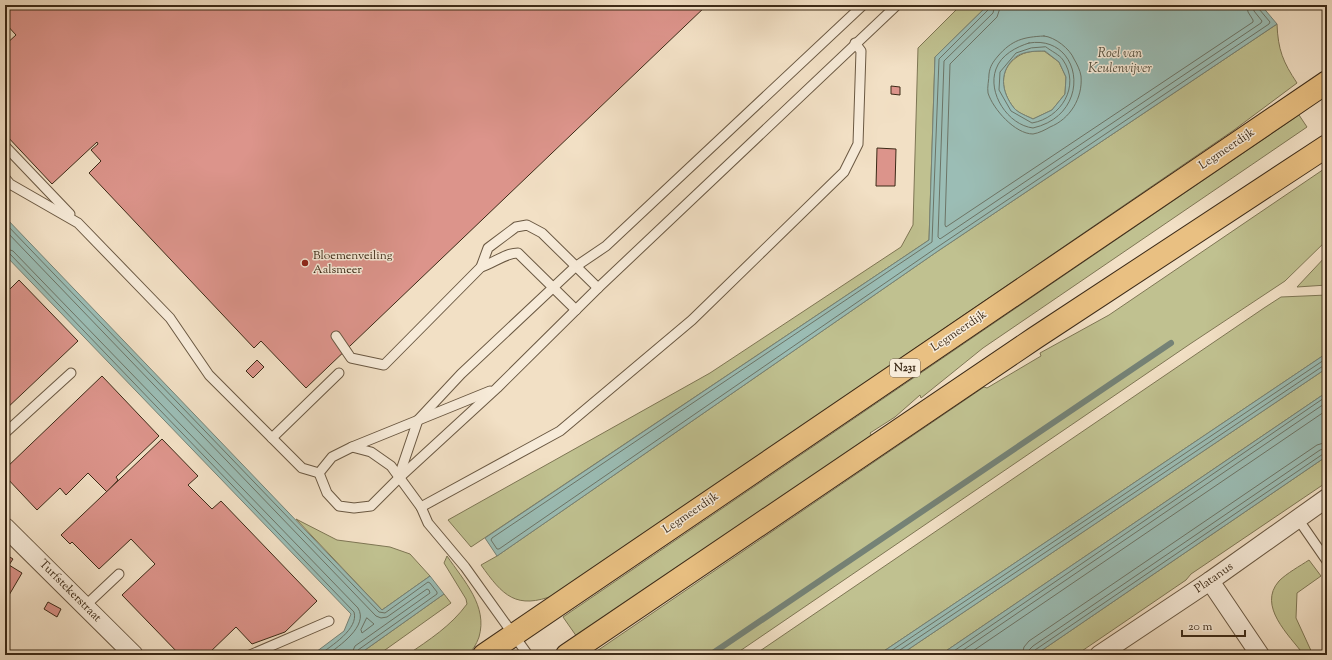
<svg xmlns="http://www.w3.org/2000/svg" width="1332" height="660" font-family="'Sorts Mill Goudy',serif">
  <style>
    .green { fill: #c0c190; stroke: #7e7654 }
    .water { fill: #9bbdb5; stroke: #758276; fill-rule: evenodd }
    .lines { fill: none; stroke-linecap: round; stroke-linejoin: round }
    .shore { stroke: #6c7466; stroke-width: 1 }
    .stream { stroke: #758276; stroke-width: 6 }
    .building { fill: #dc948b; stroke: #3c2a17 }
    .lane-casing { stroke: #6a5842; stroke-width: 11 }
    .street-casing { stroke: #6a5842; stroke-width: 20 }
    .primary-casing { stroke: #3c2a17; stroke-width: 24 }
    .lane { stroke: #f7ebd9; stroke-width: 9 }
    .street { stroke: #f7ebd9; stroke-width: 18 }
    .primary { stroke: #e9c082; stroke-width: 22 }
    .poi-dot { fill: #8f2418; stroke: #f7ebd9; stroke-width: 1.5 }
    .labels { text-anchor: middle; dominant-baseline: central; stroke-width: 3; stroke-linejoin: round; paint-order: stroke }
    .shield { fill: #f7ebd9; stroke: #746451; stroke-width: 1 }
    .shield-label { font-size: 11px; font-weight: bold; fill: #3c2a17 }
    .street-label { font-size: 12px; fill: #3c2a17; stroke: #f7ebd9 }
    .poi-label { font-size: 12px; fill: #3c2a17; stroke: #f7ebd9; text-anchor: start }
    .water-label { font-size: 13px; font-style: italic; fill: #544f3e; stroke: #f7ebd9 }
  </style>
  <rect width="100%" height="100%" fill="#f2e0c5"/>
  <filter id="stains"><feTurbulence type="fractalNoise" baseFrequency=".005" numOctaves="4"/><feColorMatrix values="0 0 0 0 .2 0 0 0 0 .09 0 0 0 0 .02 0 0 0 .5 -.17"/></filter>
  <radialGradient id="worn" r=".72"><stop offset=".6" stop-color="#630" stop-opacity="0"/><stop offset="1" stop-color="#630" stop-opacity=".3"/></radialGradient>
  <g class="green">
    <path d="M961,5H988L935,57L929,240L471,547L448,520L710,373L901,247L913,225L918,48Z"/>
    <path d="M1277,24C1278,50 1283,62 1297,83L1234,130L555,595C516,610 503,596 481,565L497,556L938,251Z"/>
    <path d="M1044,51L1059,62L1066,77L1065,94L1052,110L1033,119C1027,116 1018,113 1014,108C1001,92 998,70 1017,57C1025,51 1036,51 1044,51Z"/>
    <path d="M1299,115L1307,127L983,348L921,398L920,395L895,417L870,433L872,436L577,637L563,617Z"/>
    <path d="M1327,167V240L1285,281L1190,344L734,655H591L984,387L987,388L1041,356L1040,353L1109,315Z"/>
    <path d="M1327,255V285L1297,287Z"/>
    <path d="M1327,295V353L878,655H754L1264,308L1281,297Z"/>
    <path d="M1327,368V392L940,655H900Z"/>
    <path d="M1327,456V482L1191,574L1186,580L1076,655H1035Z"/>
    <path d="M296,519L337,540L390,547L410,554L430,576L382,610Z"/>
    <path d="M447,556C464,581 488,606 479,637C476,645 473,650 467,655H407C429,640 451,626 467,604L466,599L444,563Z"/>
    <path d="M1309,560L1321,576L1297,593L1296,618L1313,655H1304C1289,635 1257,606 1279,581C1287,573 1300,566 1309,560Z"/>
    <path d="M444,594L451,603L378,655H358Z"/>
  </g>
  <g class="water">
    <path d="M988,5H1261L1277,24L938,251L497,556L485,538L929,240L935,57ZM1045,51L1059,62L1066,77L1065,94L1052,110L1033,119C1027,116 1018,113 1014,108C1001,92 998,70 1017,56C1025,51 1036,51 1045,51Z"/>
    <path d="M5,217L382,610L430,576L444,594L358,655H312L344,631L351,614L5,255Z"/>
    <path d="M1327,353V368L900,655H878Z"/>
    <path d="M1327,392V456L1035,655H940Z"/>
  </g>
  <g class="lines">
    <g class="shore">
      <path d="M990,5L989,9L939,59L932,242L492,538L491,540L497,549H499L936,248L1269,24L1270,22L1259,9L1258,5"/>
      <path d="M995,5L993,13L944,61L938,237L940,239L1261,23L1262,21L1254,11L1253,5"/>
      <path d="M1001,5L997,17L950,64L945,225L946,227L1253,22V20L1248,12L1247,5"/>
      <path d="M1044,36C1055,37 1070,49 1074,59C1077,64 1080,70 1081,76C1083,98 1070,119 1050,127C1045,130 1039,133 1033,134C1015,134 993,109 988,93C987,87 989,80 989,74C990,66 993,62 998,56C1012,40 1023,37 1044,36Z"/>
      <path d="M1029,43C1082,34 1094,114 1033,128C1008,125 987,93 996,69C1001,55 1016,47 1029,43Z"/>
      <path d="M1046,47C1051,51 1060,55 1063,60C1081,86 1061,118 1032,123L1011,111L999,90L1000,72L1016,53L1031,48Z"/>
      <path d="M5,223L379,612L385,613L428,582L430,583L437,592V594L358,650L356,655"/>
      <path d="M5,230L376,616L381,618L387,617L427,589L429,590L430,593L355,646L351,655"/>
      <path d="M5,248L13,251L358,608C369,626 339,646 327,655"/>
      <path d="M5,253L10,254L354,612C359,629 331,646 319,655"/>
      <path d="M367,618L374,624L362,633L361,630Z"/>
      <path d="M885,655L1327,358"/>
      <path d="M898,655L900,650L1323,366L1327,365"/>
      <path d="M948,655L1327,396"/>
      <path d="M956,655L1327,402"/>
      <path d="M967,655L1327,410"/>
      <path d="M1022,655L1024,647L1029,641L1317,445L1327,442"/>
      <path d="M1028,655L1029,650L1033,646L1320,450L1327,448"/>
      <path d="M1033,655L1035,650L1323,454L1327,453"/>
    </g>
    <path class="stream" d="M710,655L1171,343"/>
  </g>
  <g class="building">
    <path d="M5,5H707L306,388L261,341L254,348L89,173L101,161L91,150L98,144L97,142L52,184L5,134V45L16,35L5,23Z"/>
    <path d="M891,86L900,87V95L891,94Z"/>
    <path d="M877,148L896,149L895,186H876Z"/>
    <path d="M19,280L78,341L5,410V294Z"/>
    <path d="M257,360L264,367L253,378L246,371Z"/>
    <path d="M102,376L159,436L116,477L118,480L107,492L88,473L66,495L60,488L37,510L5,476V469Z"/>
    <path d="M162,439L198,476L188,485L212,509L221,501L317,601L285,632L252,644L236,627L207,655H180L122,595L155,564L131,539L99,569L72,542L70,544L61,535Z"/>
    <path d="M5,554L13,559L9,565L22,573L5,602Z"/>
    <path d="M48,602L61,609L57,617L44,609Z"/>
  </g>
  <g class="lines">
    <g class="lane-casing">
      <g id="lane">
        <path d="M5,146L70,214"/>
        <path d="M5,178L10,184L78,223L170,318L209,375L302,468L319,473"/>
        <path d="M481,267C494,263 505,253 518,253L576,310"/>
        <path d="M336,336L351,358L384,365L481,267L488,248L516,227L527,225L542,233L598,288"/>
        <path d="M5,433L71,373"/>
        <path d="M272,438L339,373"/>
        <path d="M352,447L490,391"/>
        <path d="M319,473L327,493L339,506L354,508L371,506L399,478L497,388L598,288L897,5"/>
        <path d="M319,473L332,457L352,447L371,452L391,466L421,507L428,523L465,567L528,655"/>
        <path d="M399,476L418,420L461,374L575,267L606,246L863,5"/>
        <path d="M421,507L560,431L692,320L844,172L858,144L861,51L855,43"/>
        <path d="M1298,519L1327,561"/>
        <path d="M85,606L119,574"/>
        <path d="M250,655L329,621"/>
      </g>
    </g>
    <g class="street-casing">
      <g id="street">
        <path d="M5,527L134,655"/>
        <path d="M1210,581L1260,655"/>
        <path d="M1099,655L1210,581L1327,498"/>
      </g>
    </g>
    <g class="primary-casing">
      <g id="primary">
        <path d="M484,655L1327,82"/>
        <path d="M567,655L1035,338L1327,146"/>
      </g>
    </g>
    <use href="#lane" class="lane"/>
    <use href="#street" class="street"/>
    <use href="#primary" class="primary"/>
  </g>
  <circle class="poi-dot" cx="305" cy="263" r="4"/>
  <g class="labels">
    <rect class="shield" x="890" y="359" width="30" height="18" rx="3"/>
    <g class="shield-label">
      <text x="905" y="368">N231</text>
    </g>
    <g class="street-label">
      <text transform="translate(1227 149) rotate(-34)">Legmeerdijk</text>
      <text transform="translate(959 331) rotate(-34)">Legmeerdijk</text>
      <text transform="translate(691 513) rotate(-34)">Legmeerdijk</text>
      <text transform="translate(1214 578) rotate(-35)">Platanus</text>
      <text transform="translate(70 591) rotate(45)">Turfstekerstraat</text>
    </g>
    <g class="poi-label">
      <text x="313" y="256">Bloemenveiling<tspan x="313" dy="14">Aalsmeer</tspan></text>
    </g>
    <g class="water-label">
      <text x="1120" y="54">Roel van<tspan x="1120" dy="15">Keulenvijver</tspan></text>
    </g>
  </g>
  <rect width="1332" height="660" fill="none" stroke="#f2e0c5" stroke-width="20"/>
  <rect x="6" y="6" width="1320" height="648" fill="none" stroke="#3c2a17" stroke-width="2"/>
  <rect x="10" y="10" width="1312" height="640" fill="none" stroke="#3c2a17"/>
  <path d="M1182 630v6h63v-6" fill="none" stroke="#3c2a17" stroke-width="2"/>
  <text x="1188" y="630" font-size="12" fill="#3c2a17" stroke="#f7ebd9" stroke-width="3" paint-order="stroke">20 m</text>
  <rect width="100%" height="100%" filter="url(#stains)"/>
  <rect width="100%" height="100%" fill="url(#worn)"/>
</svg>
